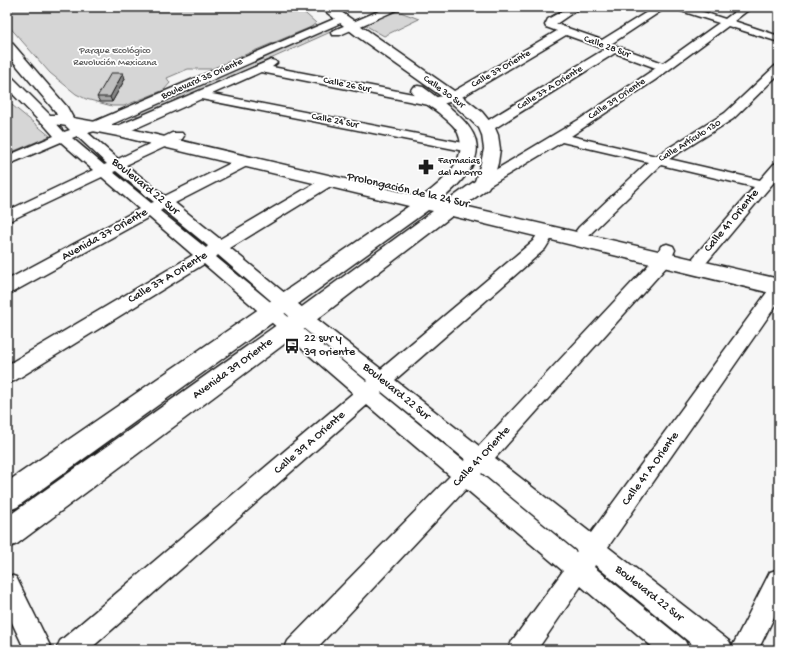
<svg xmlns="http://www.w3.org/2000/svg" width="786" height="657" font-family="'Gochi Hand',sans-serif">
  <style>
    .green { fill: #d6d6d6; stroke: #797979 }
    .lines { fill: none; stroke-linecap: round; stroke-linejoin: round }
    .minor-casing { stroke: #1c1c1c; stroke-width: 3 }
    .major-casing { stroke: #1c1c1c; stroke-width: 3 }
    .minor { fill: #fff; fill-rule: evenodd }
    .major { fill: #fff; fill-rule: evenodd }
    .wall { fill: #a5a5a5; stroke: #1c1c1c }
    .shaded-wall { fill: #868686; stroke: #1c1c1c }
    .building { fill: #c0c0c0; stroke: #1c1c1c }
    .labels { text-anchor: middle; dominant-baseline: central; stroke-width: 3.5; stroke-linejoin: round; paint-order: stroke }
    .far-street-label { font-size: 10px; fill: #1c1c1c; stroke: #fff }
    .far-park-label { font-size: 10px; fill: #5d5d5d; stroke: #fff }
    .far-poi-label { font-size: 10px; fill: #1c1c1c; stroke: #fff; text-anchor: start }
    .street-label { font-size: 12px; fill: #1c1c1c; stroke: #fff }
    .poi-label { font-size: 12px; fill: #1c1c1c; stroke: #fff; text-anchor: start }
  </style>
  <rect width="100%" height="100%" fill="#f6f6f6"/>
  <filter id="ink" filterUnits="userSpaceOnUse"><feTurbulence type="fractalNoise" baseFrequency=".025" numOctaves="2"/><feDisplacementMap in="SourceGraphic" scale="8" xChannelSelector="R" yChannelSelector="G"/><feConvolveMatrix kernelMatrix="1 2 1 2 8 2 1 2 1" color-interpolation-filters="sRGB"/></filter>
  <g filter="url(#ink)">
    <g class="green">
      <path d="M7,7H298L316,23L311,27L211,69H188L167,78L170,83L164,90L124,106H112L86,99L76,94L50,73L7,24Z"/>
      <path d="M395,10L419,19L384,36L363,24Z"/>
      <path d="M329,27L335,30L141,117L129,113Z"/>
      <path d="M7,101L50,136L7,154Z"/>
      <path d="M78,136L110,162L100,167L69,141Z"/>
      <path d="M165,211L207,246L200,250L158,214Z"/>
    </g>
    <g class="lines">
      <g class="minor-casing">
        <g id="minor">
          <path d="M388,7H401L399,9L340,35H332L331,33L332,31Z"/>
          <path d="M569,7H581L556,24L602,40L655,7H667L611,44L663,63L719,23L675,9L673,7H688L725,19L741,7H752L734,21L779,36V42L728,26L655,80L571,136L656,156L725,113L775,66L779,65V74L733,119L669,159L760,180L774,164L779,163V176L707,262L701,264L695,262L693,258L754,187L661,165L589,235L584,236L579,235L576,231L579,227L648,162L562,142L487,187L482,188L477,187L475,184L477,181L580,119L656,68L615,53L492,130H482L481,127L482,124L605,49L566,35L457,100L434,106L261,72L212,94L474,145L476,148L474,151L469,152L201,99L123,134H113L112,131L113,128L271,60L275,61L277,63L272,67L434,98L449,94L557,31L546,27L545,25L548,19Z"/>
          <path d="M341,16L346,19L345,21L101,129L88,133L118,159L172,133H182L184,136L182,139L126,165L165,196L241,158L246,157L251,158L253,161L251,164L175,203L220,239L324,178L329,177L334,178L336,181L334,184L230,248L309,313L381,369L533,241L541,229L547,228L553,229L555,233L545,249L395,380L479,446L656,257L661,246L667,244L673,246L675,250L669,264L495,458L591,533L773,284L779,282V301L608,547L729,641L732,647L770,572L779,569V607L758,650H699L595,565L594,567L685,641L689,650H656L581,586L537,650H508L512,641L563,571L466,489L315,650H284L288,641L450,476L367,405L89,650H56L60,641L353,393L204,264L14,381L7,383V365L193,255L149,217L13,292L7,294V280L139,209L102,177L7,222V211L93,170L61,142L7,165V156L54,136L39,119L41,116H49L64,132L70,130L61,121L62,118H72L81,127L91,123ZM77,136L107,164L104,165L72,138ZM116,171L154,202L151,203L113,172ZM163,209L208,246L206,248L160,211ZM218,255L297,323L368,381L367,382L216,257ZM382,392L466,460L464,461L381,393ZM482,473L577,551L576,552L481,474Z"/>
          <path d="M7,574L16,577L52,650H25L7,612Z"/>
        </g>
      </g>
      <g class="major-casing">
        <path id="major" d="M320,7H334L464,98L482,112L495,128L498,135L500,149L498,163L494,177L488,188L464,206L779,279V295L452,216L311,324L17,544L7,548V517L295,312L433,211L428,210L17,507L7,511V482L409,206L118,136L67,126L40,122L7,88V76L12,77L50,115H57L55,111L7,54V42L12,43L67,107L73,118L118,126L422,197C441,183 470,160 458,133C455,125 445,119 439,113C430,106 417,99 411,90L413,87L418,86L423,87C477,127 503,148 440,201L446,202L475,181L481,163L484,149L482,135L479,128L454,105L358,37Z"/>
      </g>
      <use href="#minor" class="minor"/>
      <use href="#major" class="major"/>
    </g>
    <path class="wall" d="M123,73L125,79L112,102H100L97,97Z"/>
    <path class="shaded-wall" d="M123,73L125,79L112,102L110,97Z"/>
    <path class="building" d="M111,73H123L110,97H97Z"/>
  </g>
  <defs>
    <g id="pharmacy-bare" transform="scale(1.2)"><path d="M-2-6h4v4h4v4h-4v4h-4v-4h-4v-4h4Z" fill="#1c1c1c" stroke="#fff" stroke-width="2.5" paint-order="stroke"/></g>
    <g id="bus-bare" transform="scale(1.2)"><path d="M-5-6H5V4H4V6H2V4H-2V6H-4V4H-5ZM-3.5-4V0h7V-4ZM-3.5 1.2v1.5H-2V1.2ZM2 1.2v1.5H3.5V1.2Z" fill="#1c1c1c" stroke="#fff" stroke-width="2.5" paint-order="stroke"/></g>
  </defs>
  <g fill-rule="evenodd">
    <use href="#pharmacy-bare" x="426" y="167"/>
    <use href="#bus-bare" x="292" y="346"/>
  </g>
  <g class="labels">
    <g class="far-street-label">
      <text transform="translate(607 47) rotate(20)">Calle 28 Sur</text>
      <text transform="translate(501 69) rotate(-30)">Calle 37 Oriente</text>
      <text transform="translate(202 79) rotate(-24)">Boulevard 35 Oriente</text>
      <text transform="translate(347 85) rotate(11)">Calle 26 Sur</text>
      <text transform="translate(550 88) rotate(-32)">Calle 37 A Oriente</text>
      <text transform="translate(444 92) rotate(36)">Calle 30 Sur</text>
      <text transform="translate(617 99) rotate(-34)">Calle 39 Oriente</text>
      <text transform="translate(335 121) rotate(11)">Calle 24 Sur</text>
      <text transform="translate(690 141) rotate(-32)">Calle Artículo 130</text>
    </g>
    <g class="far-park-label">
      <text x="115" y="51">Parque Ecológico<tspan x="115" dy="12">Revolución Mexicana</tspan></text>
    </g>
    <g class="far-poi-label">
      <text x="438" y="161">Farmacias<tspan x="438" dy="12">del Ahorro</tspan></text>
    </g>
    <g class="street-label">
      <text transform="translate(145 187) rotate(39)">Boulevard 22 Sur</text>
      <text transform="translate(408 191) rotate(13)">Prolongación de la 24 Sur</text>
      <text transform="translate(732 221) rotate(-50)">Calle 41 Oriente</text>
      <text transform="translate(105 235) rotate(-29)">Avenida 37 Oriente</text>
      <text transform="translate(168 278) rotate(-31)">Calle 37 A Oriente</text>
      <text transform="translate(233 369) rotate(-36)">Avenida 39 Oriente</text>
      <text transform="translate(396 392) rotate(39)">Boulevard 22 Sur</text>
      <text transform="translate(310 443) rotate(-41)">Calle 39 A Oriente</text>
      <text transform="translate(482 457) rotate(-47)">Calle 41 Oriente</text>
      <text transform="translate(651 469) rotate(-54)">Calle 41 A Oriente</text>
      <text transform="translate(649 594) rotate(38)">Boulevard 22 Sur</text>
    </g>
    <g class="poi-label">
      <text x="304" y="339">22 sur y<tspan x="304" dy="14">39 oriente</tspan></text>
    </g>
  </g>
  <rect width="786" height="657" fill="none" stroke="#fff" stroke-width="24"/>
  <rect x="12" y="12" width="762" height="633" fill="none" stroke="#1c1c1c" stroke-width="1.5" filter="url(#ink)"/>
</svg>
